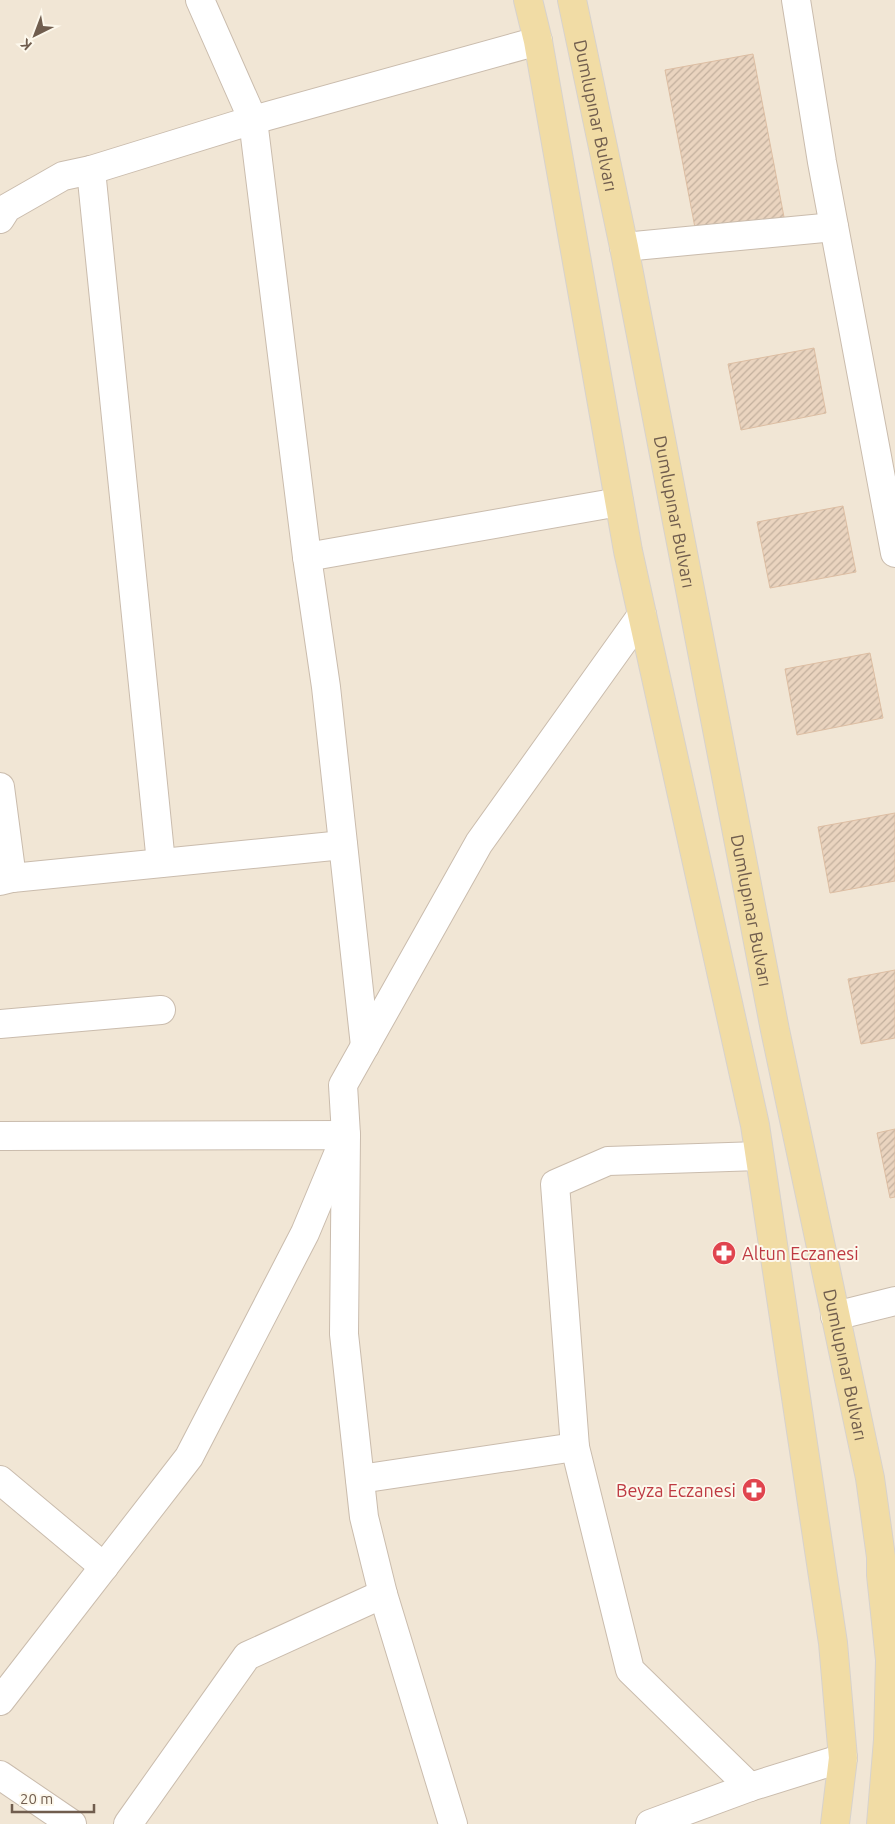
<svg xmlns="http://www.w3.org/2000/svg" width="895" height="1824" font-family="Ubuntu,sans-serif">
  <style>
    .residential { fill: #f1e6d5 }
    .building { fill: url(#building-hatch); stroke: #ddbea3 }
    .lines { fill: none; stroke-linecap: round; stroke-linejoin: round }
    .minor-casing { stroke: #cabcad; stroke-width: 30 }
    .major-casing { stroke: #d7d2cd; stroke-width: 30 }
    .minor { stroke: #fff; stroke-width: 28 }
    .major { stroke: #f1dca5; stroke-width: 28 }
    .labels { text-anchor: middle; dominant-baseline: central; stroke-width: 4; stroke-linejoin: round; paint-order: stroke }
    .street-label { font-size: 18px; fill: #705d4e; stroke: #fdf8ec }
    .health-label { font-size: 18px; fill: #be3a42; stroke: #fdf8ec; text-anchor: start }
  </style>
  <defs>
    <pattern id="building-hatch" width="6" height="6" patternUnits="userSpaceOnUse" patternTransform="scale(1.25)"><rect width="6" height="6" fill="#ead4bf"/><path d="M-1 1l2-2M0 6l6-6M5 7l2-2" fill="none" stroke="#c2af9d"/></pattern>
  </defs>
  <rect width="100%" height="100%" fill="#faf4e6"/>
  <rect class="residential" x="0" y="0" width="895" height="1824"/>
  <g class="building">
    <path d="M753,54L784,217L696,233L665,70Z"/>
    <path d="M814,348L826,413L741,430L728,364Z"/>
    <path d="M843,506L856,572L770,588L757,522Z"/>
    <path d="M870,653L883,718L797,735L785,669Z"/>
    <path d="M895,813V881L830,893L818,827Z"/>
    <path d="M895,970V1038L861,1044L848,979Z"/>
    <path d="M895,1129V1197L890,1198L877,1133Z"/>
  </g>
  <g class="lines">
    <g class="minor-casing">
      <g id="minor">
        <path d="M200,0L253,120L307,557L326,687L365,1046"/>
        <path d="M796,0L822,162L895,553"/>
        <path d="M91,170L161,863"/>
        <path d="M0,219L7,208L63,176L91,170L253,120L538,41"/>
        <path d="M624,247L834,227"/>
        <path d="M307,557L619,502"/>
        <path d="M0,787L12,878"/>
        <path d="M0,881L12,878L343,845"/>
        <path d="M0,1024L161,1010"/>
        <path d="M0,1136L346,1135L344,1334L364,1517L383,1594L453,1824"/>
        <path d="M835,1316L895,1301"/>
        <path d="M360,1479L575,1447"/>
        <path d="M0,1480L104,1567"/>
        <path d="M0,1701L189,1457L305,1233L346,1135L343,1085L479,843L642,615"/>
        <path d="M0,1775L72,1824"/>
        <path d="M750,1787L630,1670L575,1447L555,1184L608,1161L759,1156"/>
        <path d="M128,1824L247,1656L383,1594"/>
        <path d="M650,1824L750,1787L843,1758"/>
      </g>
    </g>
    <g class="major-casing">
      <g id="major">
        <path d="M528,0L538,41L628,551L755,1125L833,1643L843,1758L835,1824"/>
        <path id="s1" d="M572,0L624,247L775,1030L870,1478L881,1557V1575L890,1660L888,1740L881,1824"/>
      </g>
    </g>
    <use href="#minor" class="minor"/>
    <use href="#major" class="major"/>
  </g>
  <defs>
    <g id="pharmacy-disc" transform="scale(1.25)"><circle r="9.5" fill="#e0444e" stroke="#fdf8ec"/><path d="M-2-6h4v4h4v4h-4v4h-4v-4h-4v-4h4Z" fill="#fff"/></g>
  </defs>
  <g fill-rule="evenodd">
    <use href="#pharmacy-disc" x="724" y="1253"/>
    <use href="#pharmacy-disc" x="754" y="1490"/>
  </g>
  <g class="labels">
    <g class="street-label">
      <text stroke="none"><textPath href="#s1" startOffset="118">Dumlupınar Bulvarı</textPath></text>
      <text stroke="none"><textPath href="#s1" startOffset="522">Dumlupınar Bulvarı</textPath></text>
      <text stroke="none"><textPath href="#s1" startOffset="928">Dumlupınar Bulvarı</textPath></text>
      <text stroke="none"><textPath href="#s1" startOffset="1392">Dumlupınar Bulvarı</textPath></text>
    </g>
    <g class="health-label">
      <text x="742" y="1253">Altun Eczanesi</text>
      <text x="736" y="1490" text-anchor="end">Beyza Eczanesi</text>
    </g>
  </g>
  <g transform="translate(35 35) rotate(222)" stroke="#fdf8ec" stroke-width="4" paint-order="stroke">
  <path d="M0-4L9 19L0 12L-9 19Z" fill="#705d4e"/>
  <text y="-8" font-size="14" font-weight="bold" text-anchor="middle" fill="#705d4e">K</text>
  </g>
  <path d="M12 1804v8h82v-8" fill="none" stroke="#705d4e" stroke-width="2.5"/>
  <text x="20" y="1804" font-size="15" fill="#705d4e" stroke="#fdf8ec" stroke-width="4" paint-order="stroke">20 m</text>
</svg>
